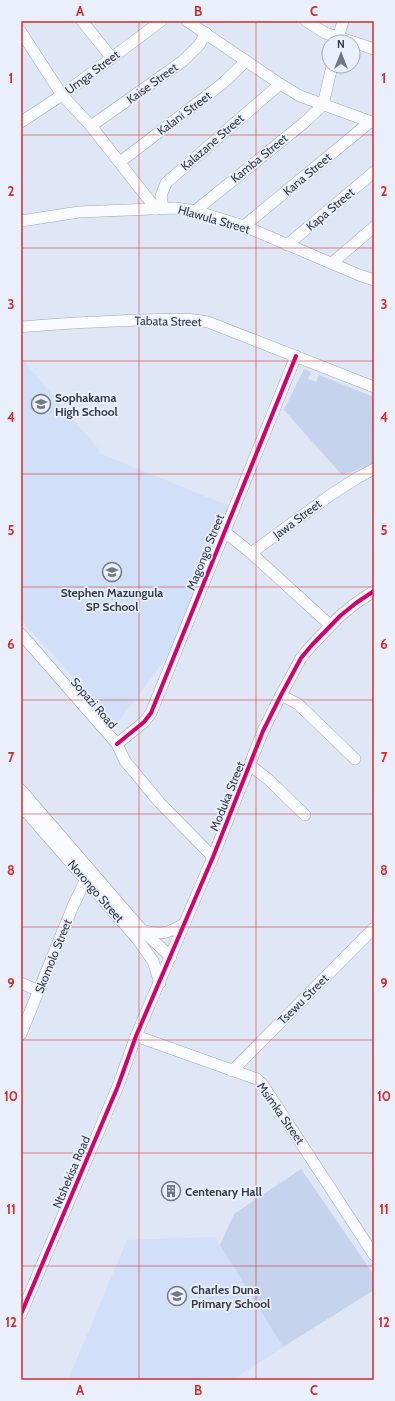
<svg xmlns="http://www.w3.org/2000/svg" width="395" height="1401" font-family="Cabin,sans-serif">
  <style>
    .built { fill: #d2dff9 }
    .green { fill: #c6d3ec }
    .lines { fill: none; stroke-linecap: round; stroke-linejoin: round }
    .minor-casing { stroke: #a1a7b2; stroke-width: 12 }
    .minor { stroke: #fafbfe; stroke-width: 11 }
    .cycleway-casing { stroke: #eaf0fb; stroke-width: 6 }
    .cycleway { stroke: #d6006c; stroke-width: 4 }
    .grid { fill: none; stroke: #d62828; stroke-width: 1; stroke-opacity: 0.55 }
    .labels { text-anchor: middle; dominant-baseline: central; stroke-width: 3.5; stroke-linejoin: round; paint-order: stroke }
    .street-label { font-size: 12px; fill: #363c47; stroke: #eaf0fb }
    .poi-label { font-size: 12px; font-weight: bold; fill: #363c47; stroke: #eaf0fb; text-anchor: start }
    .neatline { fill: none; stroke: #d62828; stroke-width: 1.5 }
    .grid-label { font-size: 13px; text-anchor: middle; font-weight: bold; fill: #d62828 }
  </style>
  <rect width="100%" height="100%" fill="#dfe6f5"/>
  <g class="built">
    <path d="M21,358L100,451L99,453L229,506L171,651L117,724L21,620Z"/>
    <path d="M215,1237L283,1347L232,1380H68L127,1240Z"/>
  </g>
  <g class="green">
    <path d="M304,369L311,372L308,379L316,382L319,375L374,397V464L342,475L284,410Z"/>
    <path d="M301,1169L374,1275V1290L283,1347L220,1245L234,1214Z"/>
  </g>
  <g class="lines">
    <g class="minor-casing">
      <g id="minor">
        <path d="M82,21L111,57"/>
        <path d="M187,21L280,84L300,96L374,123"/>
        <path d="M306,21L325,33L353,42"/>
        <path d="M21,32L62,95L91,126L156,209"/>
        <path d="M337,42L343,21"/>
        <path d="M353,42L374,49"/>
        <path d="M21,122L62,95L161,21"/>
        <path d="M91,126L183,61L199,45L206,33"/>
        <path d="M120,162L222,84L246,61"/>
        <path d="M163,208L161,196L166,183L280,84"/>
        <path d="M195,211L305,122L323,105L332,66"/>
        <path d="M21,221L79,212L176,208L195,211L244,226L359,275L374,280"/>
        <path d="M244,226L370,122"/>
        <path d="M287,245L374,172"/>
        <path d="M332,263L374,227"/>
        <path d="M21,327C60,323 99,322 138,320C161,320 185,317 208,322L374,387"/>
        <path d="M224,531L251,553L330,625"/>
        <path d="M251,553L332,494L357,478L374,469"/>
        <path d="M21,634L117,744L125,761L160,803L213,857"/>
        <path d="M281,695L298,704L355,759"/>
        <path d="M117,744L144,722L151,713L296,356"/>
        <path d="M250,765L269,780L305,815"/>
        <path d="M21,790L142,930C161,935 168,934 185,923"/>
        <path d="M21,806L138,940L153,961L160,983"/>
        <path d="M142,930L171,957"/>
        <path d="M21,983L39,991"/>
        <path d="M21,1034L73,906L86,879"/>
        <path d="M136,1036L257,1079L263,1085L374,1255"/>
        <path d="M232,1071L374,928"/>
        <path d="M21,1314L118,1086L136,1036L213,857L263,731L281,695L301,658L311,646L340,616L356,603L374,591"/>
      </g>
    </g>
    <use href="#minor" class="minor"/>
    <g class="cycleway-casing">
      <g id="cycleway">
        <path d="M117,744L144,722L151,713L296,356"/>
        <path d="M21,1314L118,1086L136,1036L213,857L263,731L281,695L301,658L311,646L340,616L356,603L374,591"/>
      </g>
    </g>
    <use href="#cycleway" class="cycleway"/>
  </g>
  <path class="grid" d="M139,21V1380M256,21V1380M21,135H374M21,248H374M21,361H374M21,474H374M21,587H374M21,700H374M21,814H374M21,927H374M21,1040H374M21,1153H374M21,1266H374"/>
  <defs>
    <g id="school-ring" transform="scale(1)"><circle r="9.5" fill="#eaf0fb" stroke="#717884" stroke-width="1.5"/><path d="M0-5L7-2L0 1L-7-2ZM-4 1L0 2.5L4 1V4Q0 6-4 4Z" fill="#717884"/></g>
    <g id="building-ring" transform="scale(1)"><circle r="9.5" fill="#eaf0fb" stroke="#717884" stroke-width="1.5"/><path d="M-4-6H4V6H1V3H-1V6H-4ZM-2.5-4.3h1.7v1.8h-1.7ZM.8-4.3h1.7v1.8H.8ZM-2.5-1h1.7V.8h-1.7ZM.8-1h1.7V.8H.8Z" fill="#717884"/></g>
  </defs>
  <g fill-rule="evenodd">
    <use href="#school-ring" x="41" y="404"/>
    <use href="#school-ring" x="112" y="572"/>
    <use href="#building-ring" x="171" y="1191"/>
    <use href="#school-ring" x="177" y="1296"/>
  </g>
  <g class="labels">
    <g class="street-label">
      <text transform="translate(92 72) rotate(-37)">Umga Street</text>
      <text transform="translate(152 83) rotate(-36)">Kaise Street</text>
      <text transform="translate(184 113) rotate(-37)">Kalani Street</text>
      <text transform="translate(212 142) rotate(-41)">Kalazane Street</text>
      <text transform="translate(259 158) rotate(-39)">Kamba Street</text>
      <text transform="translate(307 174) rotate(-40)">Kana Street</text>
      <text transform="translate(330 209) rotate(-40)">Kapa Street</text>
      <text transform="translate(214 219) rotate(16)">Hlawula Street</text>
      <text transform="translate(168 321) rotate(1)">Tabata Street</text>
      <text transform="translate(297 519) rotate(-37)">Jawa Street</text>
      <text transform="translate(205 552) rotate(-68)">Magongo Street</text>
      <text transform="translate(94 703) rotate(49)">Sopazi Road</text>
      <text transform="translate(227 796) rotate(-68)">Moduka Street</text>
      <text transform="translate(96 891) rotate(49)">Norongo Street</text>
      <text transform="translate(53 956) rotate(-68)">Skomolo Street</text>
      <text transform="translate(303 999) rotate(-45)">Tsewu Street</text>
      <text transform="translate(281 1113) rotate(55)">Msimka Street</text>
      <text transform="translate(71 1172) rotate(-67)">Ntshekisa Road</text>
    </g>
    <g class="poi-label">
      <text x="55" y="397">Sophakama<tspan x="55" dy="14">High School</tspan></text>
      <text x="112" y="592" text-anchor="middle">Stephen Mazungula<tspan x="112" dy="14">SP School</tspan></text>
      <text x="185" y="1191">Centenary Hall</text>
      <text x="191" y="1289">Charles Duna<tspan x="191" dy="14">Primary School</tspan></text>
    </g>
  </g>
  <rect width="395" height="1401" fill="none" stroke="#eaf0fb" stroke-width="44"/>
  <g transform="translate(341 54)"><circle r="19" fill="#eaf0fb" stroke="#a2a8b3"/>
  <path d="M0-3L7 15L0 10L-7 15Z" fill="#717884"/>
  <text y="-6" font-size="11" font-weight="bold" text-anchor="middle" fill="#363c47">N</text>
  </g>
  <rect x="22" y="22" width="351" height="1357" class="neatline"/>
  <g class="grid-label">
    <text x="80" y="16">A</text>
    <text x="198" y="16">B</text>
    <text x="314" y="16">C</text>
    <text x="11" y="83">1</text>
    <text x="384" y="83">1</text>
    <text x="11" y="196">2</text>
    <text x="384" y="196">2</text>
    <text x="11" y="309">3</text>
    <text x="384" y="309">3</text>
    <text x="11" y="422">4</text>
    <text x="384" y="422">4</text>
    <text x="11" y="535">5</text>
    <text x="384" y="535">5</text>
    <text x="11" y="649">6</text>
    <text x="384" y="649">6</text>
    <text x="11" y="762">7</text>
    <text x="384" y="762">7</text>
    <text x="11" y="875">8</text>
    <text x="384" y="875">8</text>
    <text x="11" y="988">9</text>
    <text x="384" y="988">9</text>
    <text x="11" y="1101">10</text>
    <text x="384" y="1101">10</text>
    <text x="11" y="1214">11</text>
    <text x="384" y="1214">11</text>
    <text x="11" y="1327">12</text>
    <text x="384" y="1327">12</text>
    <text x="80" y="1395">A</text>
    <text x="198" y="1395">B</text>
    <text x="314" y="1395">C</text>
  </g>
</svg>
